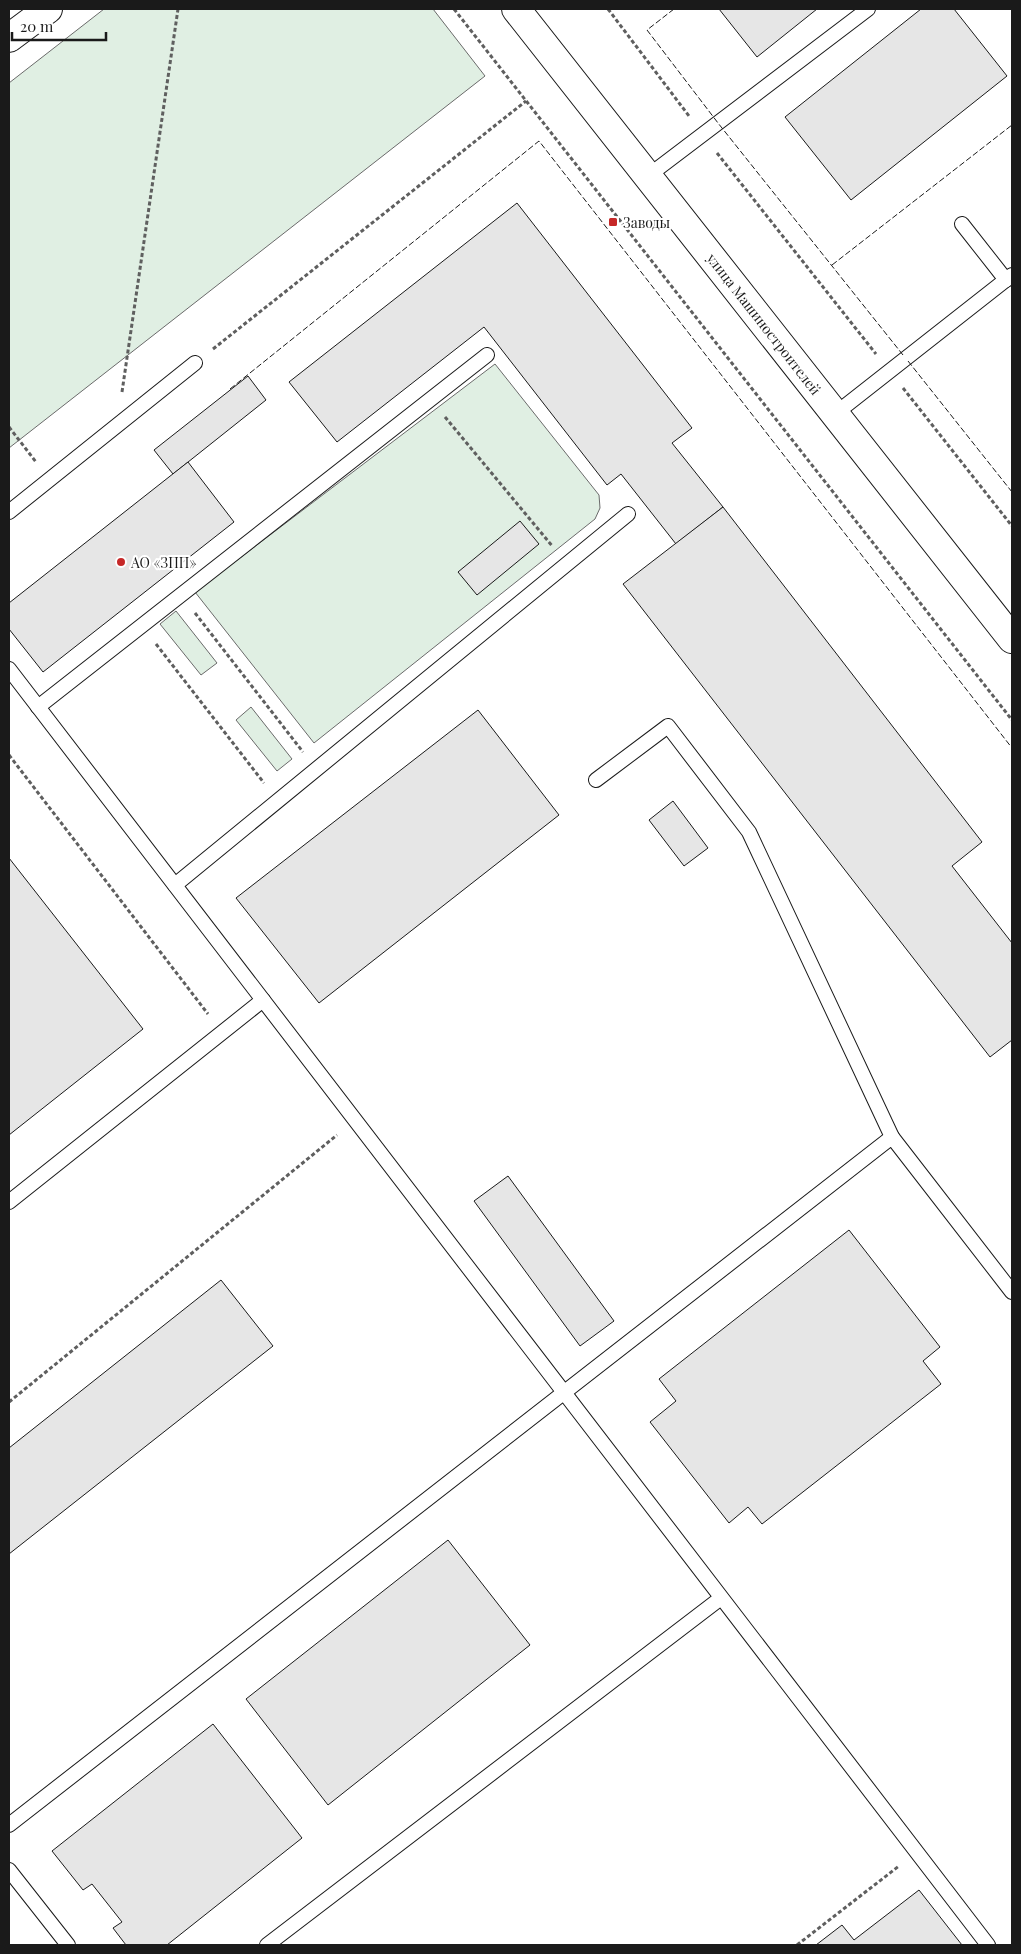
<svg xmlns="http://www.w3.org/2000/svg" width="1021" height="1954" font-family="'Playfair Display',serif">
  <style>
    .green { fill: #e0efe3; stroke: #6a6a6a }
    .building { fill: #e6e6e6; stroke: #1a1a1a }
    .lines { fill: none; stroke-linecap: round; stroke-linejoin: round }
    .service-casing { stroke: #1a1a1a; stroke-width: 16 }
    .secondary-casing { stroke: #1a1a1a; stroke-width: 30 }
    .primary-casing { stroke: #1a1a1a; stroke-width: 30 }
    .path { stroke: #5f5f5f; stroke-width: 3; stroke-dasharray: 4 2.5; stroke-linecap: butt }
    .service { stroke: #fff; stroke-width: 14 }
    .secondary { stroke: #fff; stroke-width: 28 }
    .primary { stroke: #fff; stroke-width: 28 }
    .fence { stroke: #1a1a1a; stroke-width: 1; stroke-dasharray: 6 2.5; stroke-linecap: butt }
    .poi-dot { fill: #c62828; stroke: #fff; stroke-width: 2 }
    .labels { text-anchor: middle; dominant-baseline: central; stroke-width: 4; stroke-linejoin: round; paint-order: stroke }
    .poi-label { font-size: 14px; fill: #1a1a1a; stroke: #fff; text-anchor: start }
    .street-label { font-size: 14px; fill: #1a1a1a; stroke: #fff }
  </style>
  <rect width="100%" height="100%" fill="#fff"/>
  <g class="green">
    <path d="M104,9H433L485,76L9,448V83Z"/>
    <path d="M495,364L599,495L600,508L595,519L314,743L195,592Z"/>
    <path d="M176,611L217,663L201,675L160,624Z"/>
    <path d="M251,707L292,759L277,771L236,720Z"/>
  </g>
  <g class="building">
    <path d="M719,9H817L757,57Z"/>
    <path d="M921,9H954L1007,76L851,200L785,117Z"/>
    <path d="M517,203L692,428L672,443L723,507L676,544L621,474L607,485L484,327L337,442L289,382Z"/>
    <path d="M248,376L266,400L173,474L154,450Z"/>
    <path d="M188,462L234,522L43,672L9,629V603Z"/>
    <path d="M723,507L982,842L952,866L1012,943V1040L990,1057L623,584Z"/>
    <path d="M520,521L539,544L477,595L458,572Z"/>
    <path d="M478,710L559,815L319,1003L236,898Z"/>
    <path d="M673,801L708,848L684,866L649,820Z"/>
    <path d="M9,858L143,1029L9,1135Z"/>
    <path d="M508,1176L614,1321L580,1346L474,1201Z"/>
    <path d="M849,1230L940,1347L923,1361L941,1384L762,1524L748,1507L729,1523L650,1422L676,1401L659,1379Z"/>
    <path d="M221,1280L273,1346L9,1554V1448Z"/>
    <path d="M448,1540L530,1645L328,1805L246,1699Z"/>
    <path d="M213,1724L302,1838L167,1945H126L113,1928L122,1922L92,1884L83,1890L52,1851Z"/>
    <path d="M919,1890L962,1945H816L842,1925L854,1940Z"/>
  </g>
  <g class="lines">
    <g class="service-casing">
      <g id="service">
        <path d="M648,176L868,9"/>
        <path d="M962,224L1006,280"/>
        <path d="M835,414L1012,275"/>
        <path d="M9,512L195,363"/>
        <path d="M9,669L988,1945"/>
        <path d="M38,707L487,355"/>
        <path d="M596,780L668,726L749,832L892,1137"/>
        <path d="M175,885L628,514"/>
        <path d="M9,1202L263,1000"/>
        <path d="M9,1825L892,1137L1012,1292"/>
        <path d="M9,1870L68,1945"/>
        <path d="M267,1945L721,1598"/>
      </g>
    </g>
    <g class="secondary-casing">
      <path id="secondary" d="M516,9L1012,639"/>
    </g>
    <g class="primary-casing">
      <path id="primary" d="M9,38L48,9"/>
    </g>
    <g class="path">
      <path d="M454,9L1012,720"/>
      <path d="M608,9L689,116"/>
      <path d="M717,153L876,354"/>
      <path d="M213,349L526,101"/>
      <path d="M903,388L1012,526"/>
      <path d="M122,392L178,9"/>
      <path d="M445,417L553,547"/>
      <path d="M9,427L36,462"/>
      <path d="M195,613L303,752"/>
      <path d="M156,644L264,783"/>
      <path d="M9,755L208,1014"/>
      <path d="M9,1402L337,1135"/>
      <path d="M797,1945L899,1866"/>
    </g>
    <use href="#service" class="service"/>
    <use href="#secondary" class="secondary"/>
    <use href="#primary" class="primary"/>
    <g class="fence">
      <path d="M674,9L647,30L718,123L903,355"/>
      <path d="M832,265L1012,125"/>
      <path d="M908,361L1012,492"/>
      <path d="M230,389L539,141L1012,748"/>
    </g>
  </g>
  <g class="poi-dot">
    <rect x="608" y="217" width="10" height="10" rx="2.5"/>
    <circle cx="121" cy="562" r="5"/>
  </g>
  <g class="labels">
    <g class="poi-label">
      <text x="623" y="222">Заводы</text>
      <text x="131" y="562">АО «ЗПП»</text>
    </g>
    <g class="street-label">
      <text transform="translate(764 324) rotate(52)">улица Машиностроителей</text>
    </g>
  </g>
  <rect width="1021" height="1954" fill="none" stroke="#1a1a1a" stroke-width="20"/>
  <path d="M12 32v8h94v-8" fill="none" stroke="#1a1a1a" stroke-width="2.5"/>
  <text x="20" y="32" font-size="15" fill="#1a1a1a" stroke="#ffffff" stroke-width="4" paint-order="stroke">20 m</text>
</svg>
